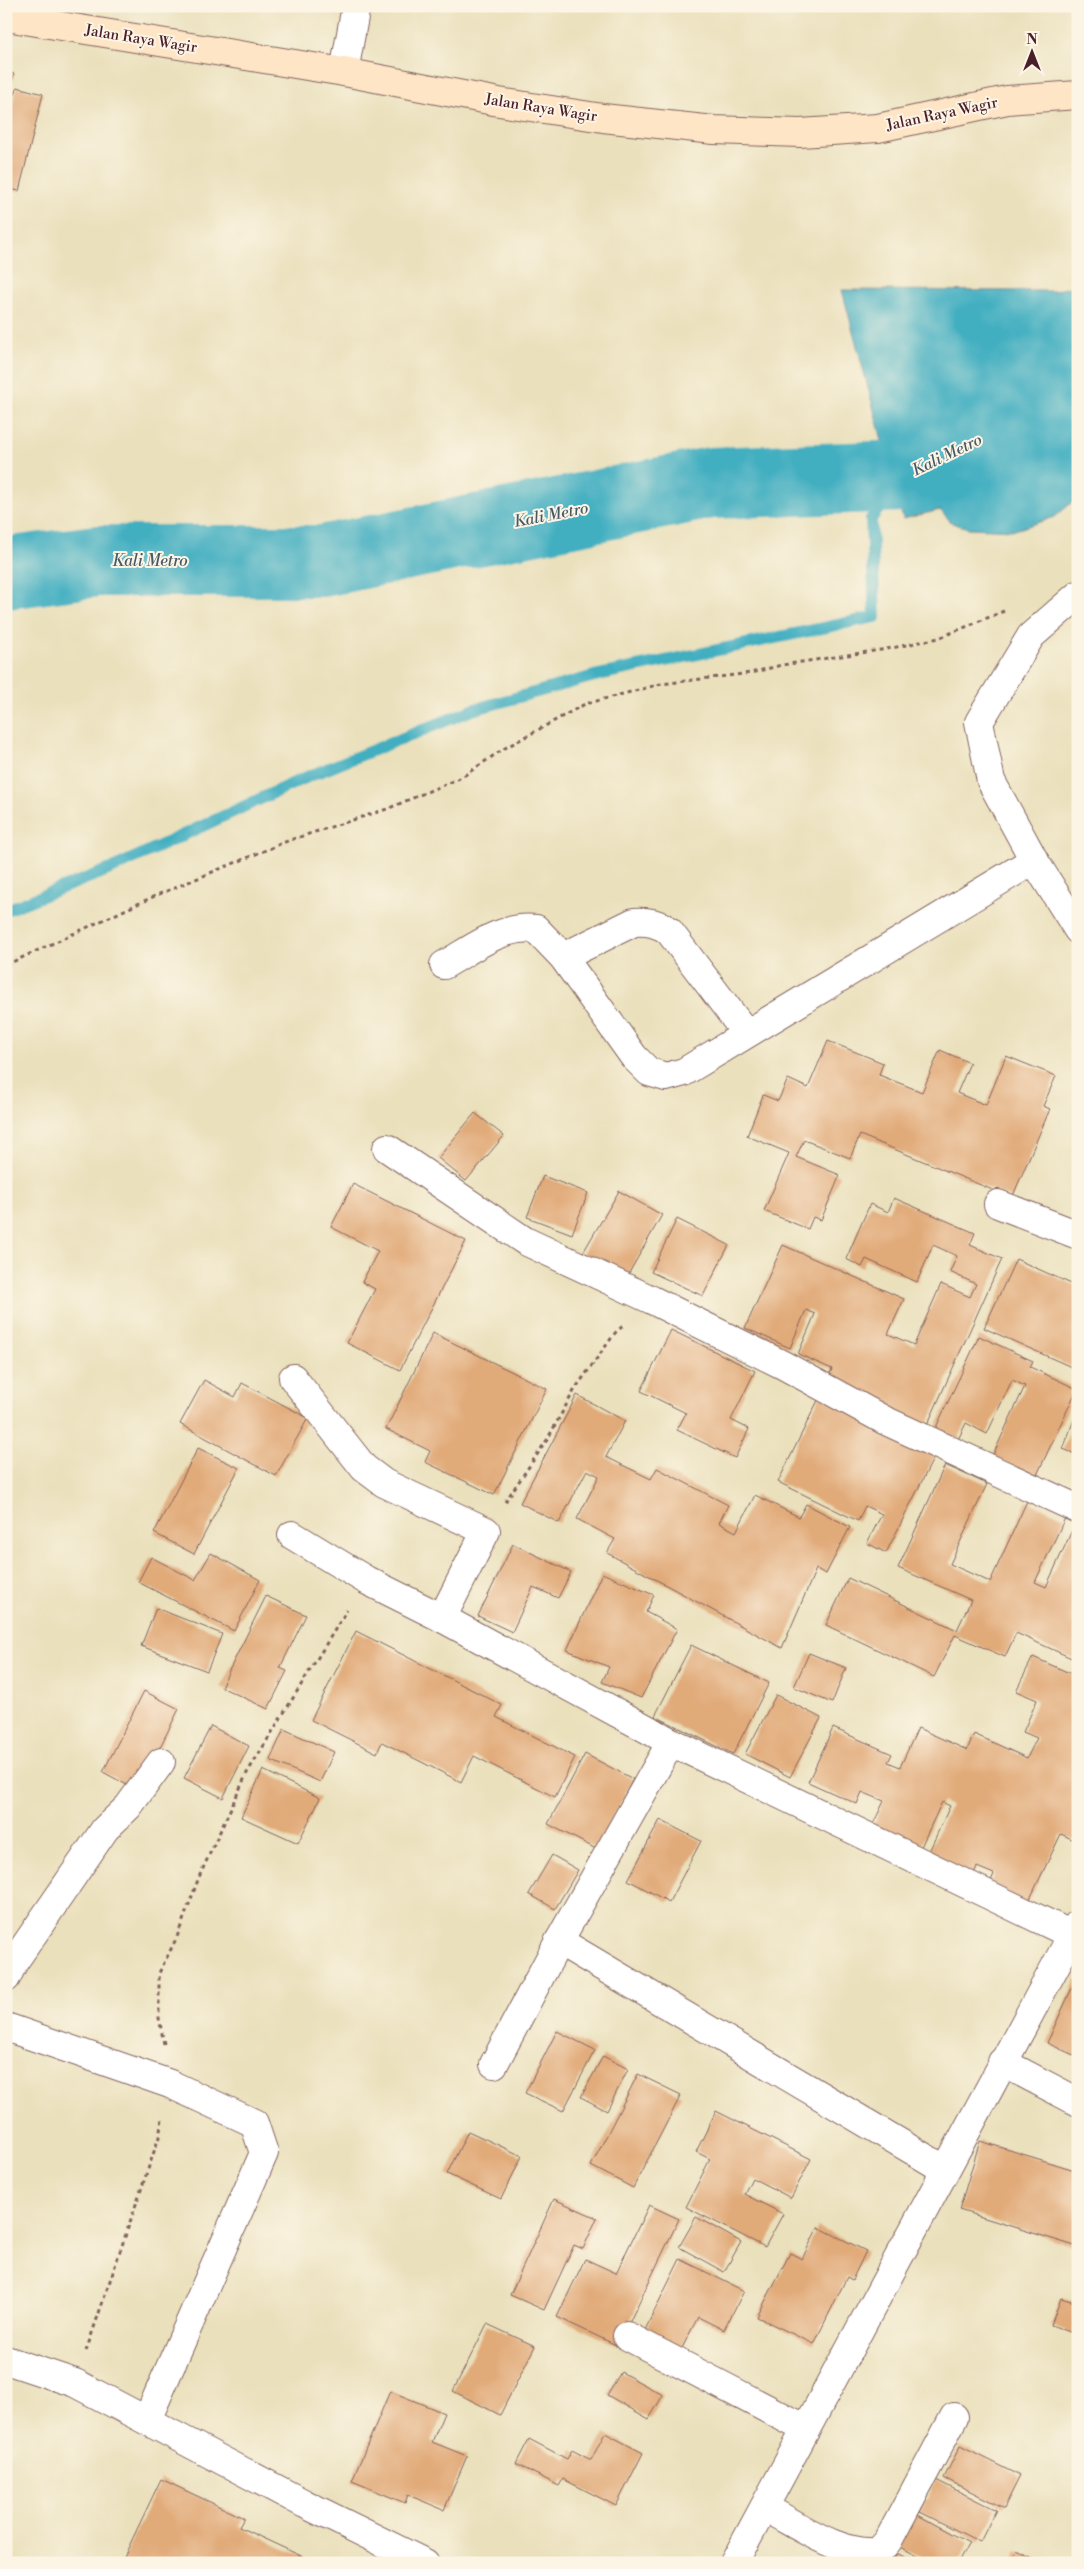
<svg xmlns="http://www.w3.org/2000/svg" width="1084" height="2569" font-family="'Libre Bodoni',serif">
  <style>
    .water { fill: #43afc1; stroke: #466776 }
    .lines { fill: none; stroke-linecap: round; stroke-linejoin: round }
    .stream { stroke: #43afc1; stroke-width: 12 }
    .river { stroke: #43afc1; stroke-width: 72 }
    .building { fill: #e1aa79 }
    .minor-casing { stroke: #82635e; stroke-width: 30 }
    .secondary-casing { stroke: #82635e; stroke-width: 30 }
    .path { stroke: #82635e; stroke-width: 3; stroke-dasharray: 4 4; stroke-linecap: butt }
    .minor { stroke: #fff; stroke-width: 28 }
    .secondary { stroke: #fee5c5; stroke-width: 28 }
    .labels { text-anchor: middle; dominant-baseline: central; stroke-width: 4; stroke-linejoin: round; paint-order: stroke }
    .street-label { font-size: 15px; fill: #4a1f2b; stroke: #fcf5e5 }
    .water-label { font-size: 16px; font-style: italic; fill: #475967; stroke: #fcf5e5 }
  </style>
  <rect width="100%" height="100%" fill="#fcf5e5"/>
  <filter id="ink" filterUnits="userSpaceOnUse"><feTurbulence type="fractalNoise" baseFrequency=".02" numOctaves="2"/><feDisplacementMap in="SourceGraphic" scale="10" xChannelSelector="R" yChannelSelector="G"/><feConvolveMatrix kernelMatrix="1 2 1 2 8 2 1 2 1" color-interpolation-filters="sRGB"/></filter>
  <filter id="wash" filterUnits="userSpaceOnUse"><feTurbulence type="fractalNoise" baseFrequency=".0096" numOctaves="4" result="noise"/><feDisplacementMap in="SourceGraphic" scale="20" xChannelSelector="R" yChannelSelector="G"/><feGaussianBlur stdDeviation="1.12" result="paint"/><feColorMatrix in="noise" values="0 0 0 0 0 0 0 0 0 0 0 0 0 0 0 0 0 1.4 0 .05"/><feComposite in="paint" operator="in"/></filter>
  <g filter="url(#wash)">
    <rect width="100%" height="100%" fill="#eae0bc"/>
    <path class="water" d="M1078,285V497L1055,517L1015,530L968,528L952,523L940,510L903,519L842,290L1054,291Z"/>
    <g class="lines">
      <path class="stream" d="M6,910L113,868L307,777L472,710L598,675L875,617L871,519L903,476"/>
      <path class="river" d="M6,573L97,561H322L711,483L903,476L1078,392"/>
    </g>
    <g id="blocks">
      <g class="building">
        <path d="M6,72L14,74L7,99H6Z"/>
        <path d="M17,87L43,94L19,191L6,188V129Z"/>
        <path d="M828,1041L883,1063L879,1075L922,1092L940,1050L970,1063L957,1093L986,1105L1006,1056L1056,1076L1043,1106L1050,1109L1012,1198L860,1135L850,1158L804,1140L796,1157L840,1175L821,1220L813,1217L808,1229L764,1211L789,1153L747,1136L763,1095L778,1101L788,1079L808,1088Z"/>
        <path d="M475,1113L504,1136L466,1181L438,1158Z"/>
        <path d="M543,1176L588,1193L572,1234L527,1217Z"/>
        <path d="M353,1184L466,1241L400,1370L347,1343L375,1289L362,1282L378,1251L331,1227Z"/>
        <path d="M619,1191L662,1215L625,1280L581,1256Z"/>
        <path d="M894,1198L975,1233L970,1245L1002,1259L925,1430L825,1386L832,1369L798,1354L815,1314L806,1310L790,1348L745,1328L783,1245L904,1299L888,1334L914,1345L941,1284L970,1297L976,1284L950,1272L957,1256L933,1245L917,1282L866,1259L862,1267L846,1259L870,1204L888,1212Z"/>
        <path d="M677,1219L729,1245L703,1296L651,1272Z"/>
        <path d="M1016,1259L1078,1287V1370L984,1328Z"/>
        <path d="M671,1330L755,1371L731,1420L749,1429L735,1458L677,1430L686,1413L641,1391Z"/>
        <path d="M433,1333L547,1389L494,1495L425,1462L430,1451L386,1429Z"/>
        <path d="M979,1336L1033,1361L1030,1367L1077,1389L1036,1477L992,1457L1025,1386L1012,1380L987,1434L966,1423L954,1448L931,1438Z"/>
        <path d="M204,1380L235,1397L242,1383L308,1418L276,1476L180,1424Z"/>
        <path d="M577,1395L625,1421L606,1457L651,1479L657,1468L728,1505L719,1523L736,1532L755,1495L799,1517L806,1504L850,1527L826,1574L816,1569L782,1648L607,1553L615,1539L577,1519L599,1476L587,1470L559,1523L520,1503Z"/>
        <path d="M820,1396L936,1453L886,1553L867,1543L882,1514L865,1506L858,1521L778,1482Z"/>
        <path d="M1078,1409V1455L1063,1449Z"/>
        <path d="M198,1448L239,1468L194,1554L154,1533Z"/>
        <path d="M945,1465L987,1484L950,1564L990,1582L1027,1501L1065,1518L1035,1582L1046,1587L1075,1524L1078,1525V1661L1016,1633L1005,1657L955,1635L934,1677L826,1625L848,1578L957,1630L971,1600L898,1568Z"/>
        <path d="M513,1544L571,1572L558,1598L533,1587L512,1632L478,1616Z"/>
        <path d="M211,1553L260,1580L234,1631L138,1582L151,1557L195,1580Z"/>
        <path d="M602,1573L654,1595L646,1612L677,1629L641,1698L602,1682L609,1667L567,1650Z"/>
        <path d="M266,1596L306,1615L280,1668L287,1671L268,1709L221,1687Z"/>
        <path d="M156,1608L222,1634L207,1671L141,1646Z"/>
        <path d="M356,1631L502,1705L496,1717L575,1757L555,1797L474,1756L461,1782L382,1742L377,1753L311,1720Z"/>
        <path d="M691,1645L769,1683L733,1754L655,1716Z"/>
        <path d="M809,1653L846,1668L832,1703L794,1687Z"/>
        <path d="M1033,1657L1074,1675L1078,1667V1842L1061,1834L1027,1905L988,1888L994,1874L977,1867L971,1879L926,1858L950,1806L942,1802L919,1851L871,1829L884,1801L862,1792L857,1804L808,1782L833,1728L892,1754L888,1762L900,1767L918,1728L967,1750L974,1734L1027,1758L1037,1738L1023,1732L1037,1700L1016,1691Z"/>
        <path d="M144,1691L179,1709L138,1791L103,1772Z"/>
        <path d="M776,1695L821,1718L790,1777L745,1754Z"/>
        <path d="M211,1726L249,1746L223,1798L184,1778Z"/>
        <path d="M284,1729L334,1752L320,1782L270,1760Z"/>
        <path d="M585,1754L633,1779L596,1849L548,1824Z"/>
        <path d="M263,1770L320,1798L298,1843L241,1817Z"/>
        <path d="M660,1820L701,1841L669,1902L628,1880Z"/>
        <path d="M552,1855L578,1870L555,1909L529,1894Z"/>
        <path d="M1076,1979L1078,1980V2057L1047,2043Z"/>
        <path d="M557,2031L595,2050L563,2111L525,2093Z"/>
        <path d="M603,2056L628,2069L607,2111L581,2097Z"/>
        <path d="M638,2074L681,2095L633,2188L591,2166Z"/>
        <path d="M716,2111L811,2159L791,2198L752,2178L744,2194L783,2214L765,2247L686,2207L710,2159L696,2152Z"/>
        <path d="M468,2131L522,2156L501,2199L447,2174Z"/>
        <path d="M980,2141L1078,2171V2247L959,2210Z"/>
        <path d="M554,2199L597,2218L583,2249L574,2245L544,2310L510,2295Z"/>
        <path d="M649,2205L679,2219L618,2346L557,2317L585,2259L616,2273Z"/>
        <path d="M696,2217L741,2242L724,2272L679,2247Z"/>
        <path d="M818,2227L866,2251L852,2280L847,2277L814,2344L757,2317L790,2253L802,2259Z"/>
        <path d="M680,2259L744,2291L724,2330L698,2317L679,2354L642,2336Z"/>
        <path d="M1061,2298L1078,2303V2335L1051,2325Z"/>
        <path d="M487,2324L535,2346L500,2415L453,2391Z"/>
        <path d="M621,2372L663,2395L649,2419L607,2395Z"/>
        <path d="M390,2391L444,2413L432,2442L467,2456L444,2510L408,2495L405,2503L352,2481Z"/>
        <path d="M605,2433L643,2453L616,2506L563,2479L559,2486L516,2464L529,2439L567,2459L572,2450L591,2460Z"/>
        <path d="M960,2446L1020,2476L1004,2508L944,2478Z"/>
        <path d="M161,2479L244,2518L239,2527L316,2563H121Z"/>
        <path d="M936,2480L996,2510L980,2542L920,2512Z"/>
        <path d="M916,2514L969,2543L958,2563H930L899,2546Z"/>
        <path d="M1017,2551L1041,2563H1011Z"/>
        <path d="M897,2553L915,2563H891Z"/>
      </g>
    </g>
  </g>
  <g filter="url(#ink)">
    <use href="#blocks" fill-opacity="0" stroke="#82635e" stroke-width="1"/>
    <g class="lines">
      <g class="minor-casing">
        <g id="minor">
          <path d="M344,72L356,6"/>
          <path d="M1078,595L1031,636L979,722L991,781L1034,860L1078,930"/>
          <path d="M563,957L634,922C648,921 658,923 669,931L746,1033"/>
          <path d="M444,965C474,948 501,925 536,929L563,957L634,1057L649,1072L666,1077L684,1072L1034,860"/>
          <path d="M387,1148L525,1241L652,1300L783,1365L884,1420L1078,1509"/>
          <path d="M998,1204L1078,1235"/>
          <path d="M293,1378L364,1468L384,1483L486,1531L442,1618L671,1742L1072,1935"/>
          <path d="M292,1535L366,1580L442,1618"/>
          <path d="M559,1941L944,2169"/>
          <path d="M6,1978L14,1962L105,1829L128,1807L161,1762"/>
          <path d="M6,2027L170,2084L254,2123L264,2153L147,2420"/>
          <path d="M1002,2062L1078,2102"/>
          <path d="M494,2064L559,1941L671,1742"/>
          <path d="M627,2336L806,2429"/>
          <path d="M6,2360L75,2383L305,2504L425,2563"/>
          <path d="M765,2508C800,2526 838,2555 878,2552L888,2541L954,2417"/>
          <path d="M734,2563L1078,1924"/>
        </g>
      </g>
      <g class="secondary-casing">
        <path id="secondary" d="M6,17L344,72L499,102L603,118L714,130L800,133L878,128L1007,100L1078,95"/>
      </g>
      <g class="path">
        <path d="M6,965L157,895L290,840L387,809L462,777L505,748L585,704L661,684L751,673L782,665L887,649L939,638L1004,611"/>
        <path d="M505,1502L547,1440L575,1389L615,1333L624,1325"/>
        <path d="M164,2044L159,2018V1973L177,1937L199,1877L247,1773L347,1610"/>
        <path d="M86,2351L159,2137L162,2119"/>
      </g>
      <use href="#minor" class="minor"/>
      <use href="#secondary" class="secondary"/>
    </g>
  </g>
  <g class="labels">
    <g class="street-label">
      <text transform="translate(141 39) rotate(9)">Jalan Raya Wagir</text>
      <text transform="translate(541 108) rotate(9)">Jalan Raya Wagir</text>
      <text transform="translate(942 114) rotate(-12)">Jalan Raya Wagir</text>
    </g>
    <g class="water-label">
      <text transform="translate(947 455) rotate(-26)">Kali Metro</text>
      <text transform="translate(551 515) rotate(-11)">Kali Metro</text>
      <text x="150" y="561">Kali Metro</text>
    </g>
  </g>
  <rect width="1084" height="2569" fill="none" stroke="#fcf5e5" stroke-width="25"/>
  <g transform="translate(1032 52)" stroke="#fcf5e5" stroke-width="4" paint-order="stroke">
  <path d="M0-4L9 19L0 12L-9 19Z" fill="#4a1f2b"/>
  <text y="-8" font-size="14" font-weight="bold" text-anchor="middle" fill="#4a1f2b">N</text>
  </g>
</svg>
